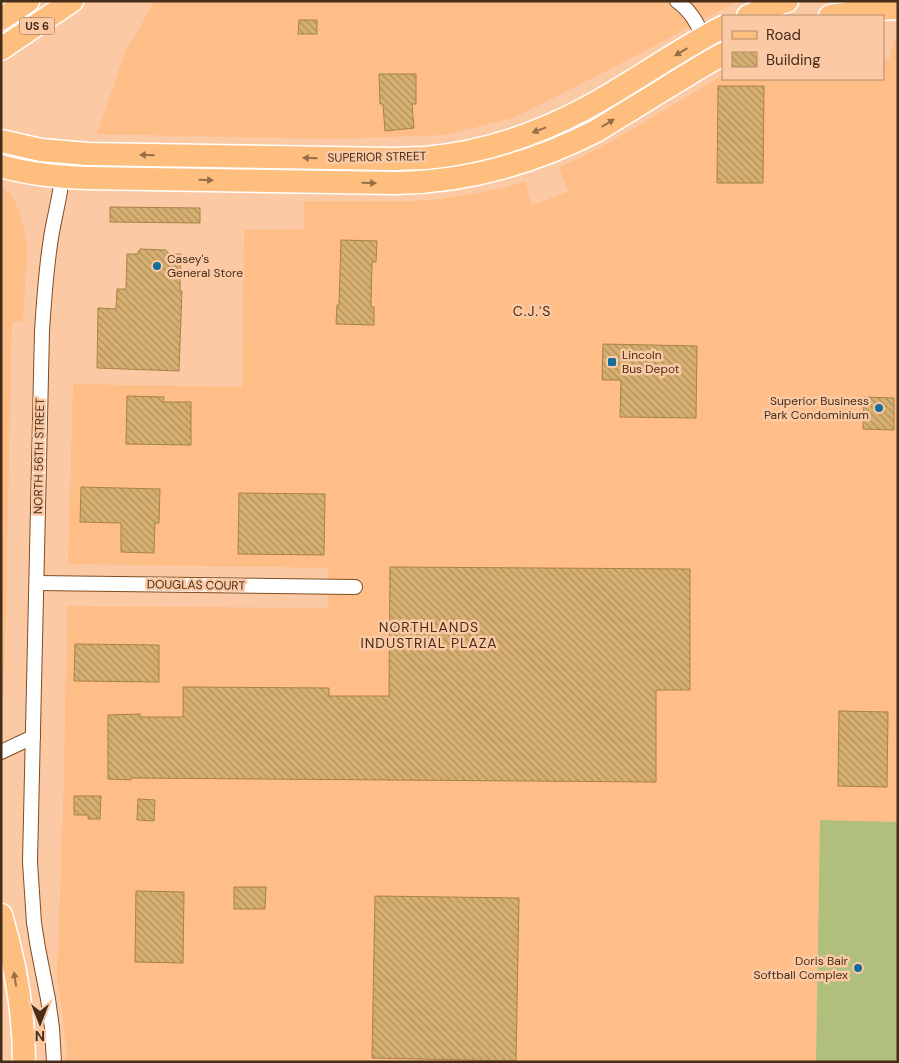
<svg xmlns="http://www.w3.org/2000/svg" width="899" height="1063" font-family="'DM Sans',sans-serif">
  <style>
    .built { fill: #ffbd88 }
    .pitch { fill: #b0bf7c }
    .building { fill: url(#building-back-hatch); stroke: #a88345 }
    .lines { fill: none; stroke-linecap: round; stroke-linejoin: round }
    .minor-casing { stroke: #804c1e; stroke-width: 16 }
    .primary-casing { stroke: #fff; stroke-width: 25 }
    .minor { stroke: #fff; stroke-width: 14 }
    .primary { stroke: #febe7d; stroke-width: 22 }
    .oneway { fill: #986e47 }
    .poi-dot { fill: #146d9d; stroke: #fbcaa5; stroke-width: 2 }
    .labels { text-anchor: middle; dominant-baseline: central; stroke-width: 5; stroke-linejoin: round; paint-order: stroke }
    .shield { fill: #fbcaa5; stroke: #7c5c44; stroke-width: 1 }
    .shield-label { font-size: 11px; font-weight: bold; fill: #452d1a }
    .street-label { font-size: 12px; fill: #452d1a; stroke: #fbcaa5 }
    .poi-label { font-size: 12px; fill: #452d1a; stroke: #fbcaa5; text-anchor: start }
    .neighbourhood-label { font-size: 14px; letter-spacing: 1px; fill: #452d1a; stroke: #fbcaa5 }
  </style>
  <defs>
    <pattern id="building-back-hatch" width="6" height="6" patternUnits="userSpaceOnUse" patternTransform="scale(1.25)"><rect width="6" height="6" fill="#d6af71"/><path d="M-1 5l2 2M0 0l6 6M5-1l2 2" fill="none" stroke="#af8f5c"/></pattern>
  </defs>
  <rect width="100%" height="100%" fill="#fbcaa5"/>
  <g class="built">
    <path d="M155,1H738L612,68L515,117L447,135L330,139L97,134L125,52Z"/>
    <path d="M898,32V822L820,820L816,1062H66V1047L63,1017L57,977L64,779L67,606L328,608V568L68,564L73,384L242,387L244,230L304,229V201H413L442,199L504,188L525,181L532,205L568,192L559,167L580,158L633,129L723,75V79H883V57L889,59Z"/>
    <path d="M1,185L12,196L19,210L26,237L27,252L23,322H12L4,694L1,696Z"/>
  </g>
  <path class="pitch" d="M820,820L898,822V1062H816Z"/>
  <g class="building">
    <path d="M299,20H317V34H298Z"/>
    <path d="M379,74H416V104H412L414,128L385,131L383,104H380Z"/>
    <path d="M718,86H764L763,183H717Z"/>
    <path d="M110,207L200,208V223L110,222Z"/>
    <path d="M341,240L377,241L376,262H372L371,307H374V325L336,324L337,305H339Z"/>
    <path d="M140,249L166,250V252H168V254H181L180,290L182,291L179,371L97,368L98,308L116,309L117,289H126L127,254H138V251H140Z"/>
    <path d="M603,344L697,346L696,418L620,417L621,380H602Z"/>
    <path d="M127,396L164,397L163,402H191V445L126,444Z"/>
    <path d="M864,397L894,398V430L863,429Z"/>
    <path d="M81,487L160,489L159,523H155L154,553L121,552V523L80,522Z"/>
    <path d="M239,493L325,494L324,555L238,554Z"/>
    <path d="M390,567L690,569V690H656V782L131,778V780L108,779V715L140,714V717H183V687L329,688V696H389Z"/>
    <path d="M75,644L159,645V682L74,681Z"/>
    <path d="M839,711L888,712L887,787L838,786Z"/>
    <path d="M74,796H101L100,819H88V815H74Z"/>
    <path d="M138,799L155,800L154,821L137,820Z"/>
    <path d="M234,887H266L265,909H234Z"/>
    <path d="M136,891L184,892L183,963L135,962Z"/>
    <path d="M375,896L519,898L516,1061L372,1058Z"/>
  </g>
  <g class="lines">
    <g class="minor-casing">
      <g id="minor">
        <path d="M677,1C691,11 697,23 704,38"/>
        <path d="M37,583L355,587"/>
        <path d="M1,752L33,737"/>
        <path d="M54,1062L52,1028L48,999L38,948L34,923L30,862L42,331C44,300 46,269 51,238C54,218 60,198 62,177"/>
      </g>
    </g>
    <g class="primary-casing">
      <g id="primary">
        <path d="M748,16L769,7L787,1"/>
        <path d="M830,16L878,9L898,8"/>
        <path d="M1,19L28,1"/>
        <path d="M1,49L72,1"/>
        <path d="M1,141L41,150L88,154L390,159C402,159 413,158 425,158C482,153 538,134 588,107C634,82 676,51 723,27"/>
        <path d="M1,166C29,174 59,177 88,178L396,183C466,182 533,163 596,131C608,124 620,116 632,109C662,91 692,71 723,54"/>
        <path d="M1,915C15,962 24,1013 24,1062"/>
      </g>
    </g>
    <use href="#minor" class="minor"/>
    <use href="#primary" class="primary"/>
  </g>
  <defs><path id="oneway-solid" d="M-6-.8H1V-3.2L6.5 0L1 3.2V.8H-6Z" transform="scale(1.25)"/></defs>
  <g class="oneway">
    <use href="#oneway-solid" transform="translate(681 52) rotate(149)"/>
    <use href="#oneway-solid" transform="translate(608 123) rotate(-31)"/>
    <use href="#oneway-solid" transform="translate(539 130) rotate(159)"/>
    <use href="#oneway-solid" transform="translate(147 155) rotate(-179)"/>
    <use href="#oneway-solid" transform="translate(310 158) rotate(-179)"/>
    <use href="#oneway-solid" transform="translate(206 180) rotate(1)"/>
    <use href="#oneway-solid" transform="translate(369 183) rotate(1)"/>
    <use href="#oneway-solid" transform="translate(15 979) rotate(-99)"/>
  </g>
  <g class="poi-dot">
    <circle cx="157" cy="266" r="5"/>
    <rect x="607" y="357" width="10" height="10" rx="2.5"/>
    <circle cx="879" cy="408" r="5"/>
    <circle cx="858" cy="968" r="5"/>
  </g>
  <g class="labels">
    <rect class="shield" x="19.5" y="17.5" width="35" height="17" rx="4"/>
    <g class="shield-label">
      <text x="37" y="26">US 6</text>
    </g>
    <g class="street-label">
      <text transform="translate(377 157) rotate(-1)">SUPERIOR STREET</text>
      <text transform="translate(39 456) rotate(-89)">NORTH 56TH STREET</text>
      <text transform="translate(196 585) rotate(1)">DOUGLAS COURT</text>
    </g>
    <g class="poi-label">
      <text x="167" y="259">Casey's<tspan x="167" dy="14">General Store</tspan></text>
      <text x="622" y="355">Lincoln<tspan x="622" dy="14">Bus Depot</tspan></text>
      <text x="869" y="401" text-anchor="end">Superior Business<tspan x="869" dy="14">Park Condominium</tspan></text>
      <text x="848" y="961" text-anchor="end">Doris Bair<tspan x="848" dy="14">Softball Complex</tspan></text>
    </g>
    <g class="neighbourhood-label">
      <text x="532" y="311">C.J.'S</text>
      <text x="429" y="627">NORTHLANDS<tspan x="429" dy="16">INDUSTRIAL PLAZA</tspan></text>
    </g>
  </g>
  <rect width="899" height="1063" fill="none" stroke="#452d1a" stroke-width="5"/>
  <rect x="722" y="15" width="162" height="65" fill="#fbcaa5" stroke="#b28b6d"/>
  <rect x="732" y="31" width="25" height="8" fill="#febe7d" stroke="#b28b6d"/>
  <text x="766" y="40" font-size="15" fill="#452d1a">Road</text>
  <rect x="732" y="52" width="25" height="15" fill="url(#building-back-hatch)" stroke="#b28b6d"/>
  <text x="766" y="65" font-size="15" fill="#452d1a">Building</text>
  <g transform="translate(40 1023) rotate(180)" stroke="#fbcaa5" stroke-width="4" paint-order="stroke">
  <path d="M0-4L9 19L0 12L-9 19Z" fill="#452d1a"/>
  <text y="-8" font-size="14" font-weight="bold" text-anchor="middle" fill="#452d1a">N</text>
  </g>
</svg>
